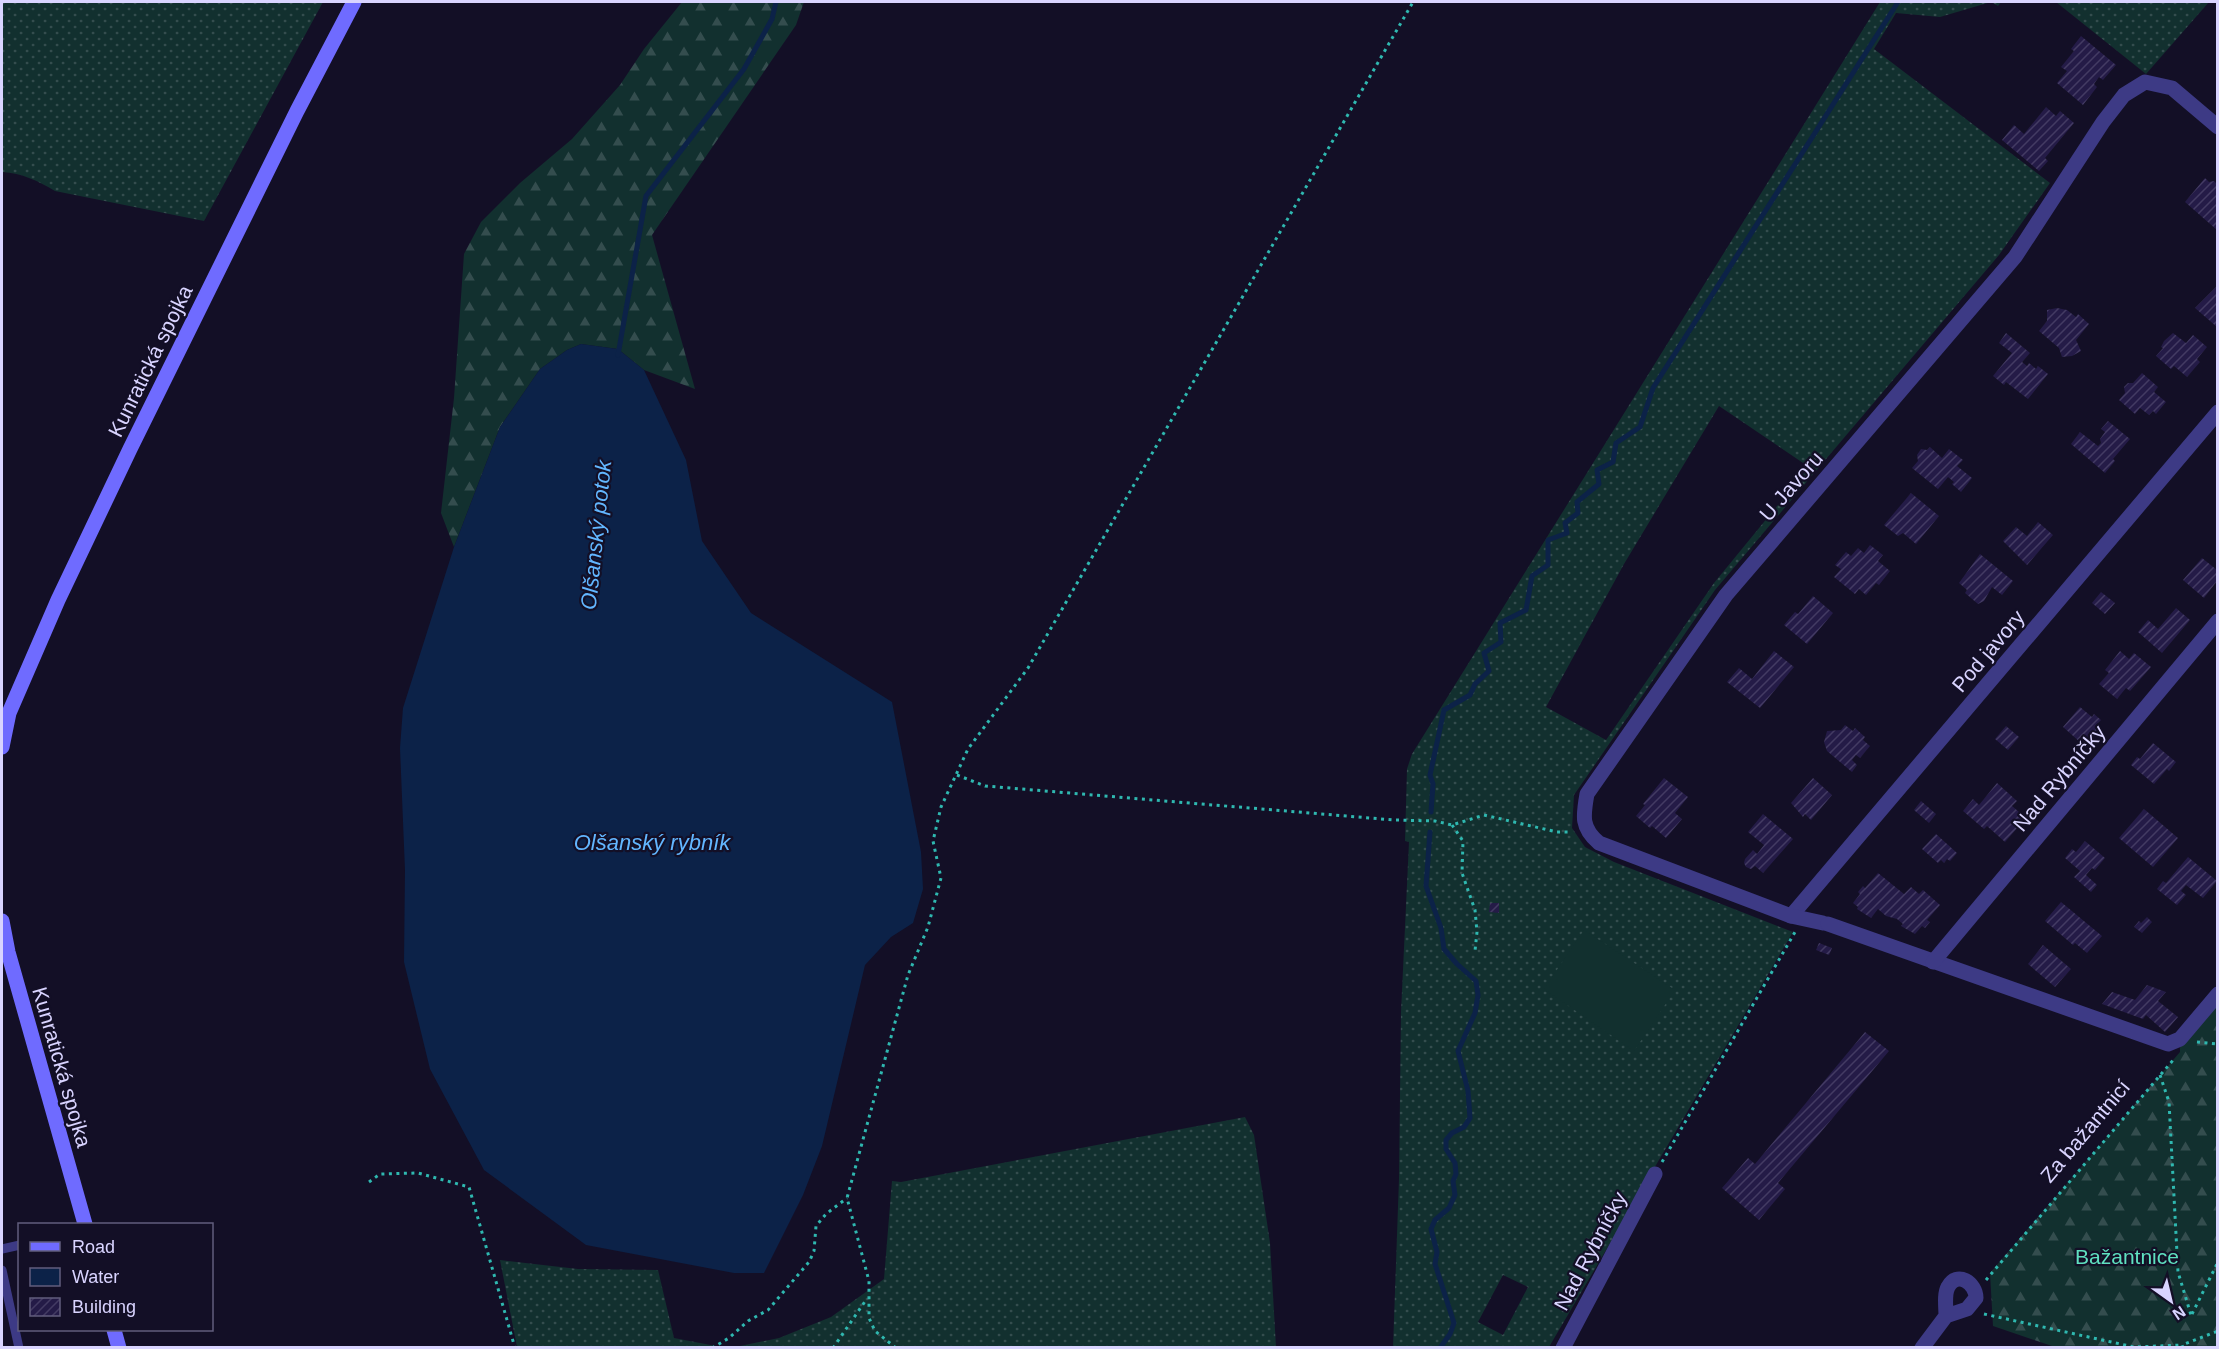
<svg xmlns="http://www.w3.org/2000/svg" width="2219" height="1349" font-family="Helvetica,sans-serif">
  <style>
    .grass { fill: url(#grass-dots); fill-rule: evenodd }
    .forest { fill: url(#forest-firs) }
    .garden { fill: #12302f }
    .water { fill: #0c2248 }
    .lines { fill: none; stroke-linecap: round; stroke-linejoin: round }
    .stream { stroke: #0c2248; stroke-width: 5 }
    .building { fill: url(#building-hatch) }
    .path { stroke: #2fb8b0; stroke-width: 3; stroke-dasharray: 3 4.5; stroke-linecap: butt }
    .lane { stroke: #3d3a85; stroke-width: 9 }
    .street { stroke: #3d3a85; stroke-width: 15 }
    .secondary { stroke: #6f6bff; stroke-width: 15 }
    .labels { text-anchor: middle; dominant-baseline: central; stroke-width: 4.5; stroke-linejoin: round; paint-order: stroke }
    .street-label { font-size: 21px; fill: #d9d4ff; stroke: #130f26 }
    .park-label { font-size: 21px; fill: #5fe0c0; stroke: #130f26 }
    .water-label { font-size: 22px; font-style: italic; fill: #62b6ff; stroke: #130f26 }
  </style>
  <defs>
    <pattern id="grass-dots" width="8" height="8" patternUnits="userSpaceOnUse" patternTransform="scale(1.5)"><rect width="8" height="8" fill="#12302f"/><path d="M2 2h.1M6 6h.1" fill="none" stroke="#344d4e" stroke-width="1.8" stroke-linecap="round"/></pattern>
    <pattern id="forest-firs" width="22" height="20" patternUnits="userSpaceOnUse" patternTransform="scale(1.5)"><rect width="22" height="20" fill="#12302f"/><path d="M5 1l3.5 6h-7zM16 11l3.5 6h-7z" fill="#344d4e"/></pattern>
    <pattern id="building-hatch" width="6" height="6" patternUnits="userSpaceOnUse" patternTransform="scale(1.5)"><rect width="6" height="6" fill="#241b47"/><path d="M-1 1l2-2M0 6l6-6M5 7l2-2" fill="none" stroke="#433b63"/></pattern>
  </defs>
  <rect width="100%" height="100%" fill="#130f26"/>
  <g class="grass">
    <path d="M2,2H323L204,221L55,191C38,181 22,173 2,172Z"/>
    <path d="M1880,2H2001L1998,6L1991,2L1940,17L1896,13L1874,49L2050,183L1999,255L1715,590L1574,795L1572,828L1585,847L1614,862L1793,932L1549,1347L1393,1348L1399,1179L1401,1012L1409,842L1405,841L1407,769L1412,754ZM1719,406L1809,467L1714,583L1606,740L1546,707L1624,564ZM1503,1275L1528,1287L1503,1335L1478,1322Z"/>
    <path d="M2056,2H2209L2146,74Z"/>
    <path d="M1245,1117L1254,1135L1270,1243L1276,1347H735L779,1338L831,1317L884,1279L892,1181L901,1182Z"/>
    <path d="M500,1260L578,1269L658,1270L674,1338L721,1347H517Z"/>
  </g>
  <g class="forest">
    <path d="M682,2H804L796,25L652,235L695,389L644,370L618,349L581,344L567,350L540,369L500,427L454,547L441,513L454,398L464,254L481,222L520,183L572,139L620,85L644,49Z"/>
    <path d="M2217,994V1347H2055L1993,1326L1990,1273L2180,1052V1039Z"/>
  </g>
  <path class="garden" d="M1584,930L1675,990L1634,1051L1544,989Z"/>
  <path class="water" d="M581,344L618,349L644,370L686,460L702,541L751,613L892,702L921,852L923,889L913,923L891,937L865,965L822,1146L803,1195L764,1273H734L586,1245L484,1170L430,1069L404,962L405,870L400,748L403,708L454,547L500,427L540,369L567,350Z"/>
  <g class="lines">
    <g class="stream">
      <path d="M618,355L646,196L744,69L772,19L776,2"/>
      <path d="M1431,812L1433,784L1430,775L1444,710L1470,695L1475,684L1489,671L1484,653L1501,642L1500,623L1526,610L1532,576L1548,565V540L1567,533L1565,523L1578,513L1577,502L1599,484L1597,470L1613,462L1616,443L1640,427L1653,388L1898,2"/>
      <path d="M1430,832L1426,886L1441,928L1444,949L1457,964L1476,981L1478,995L1475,1013L1458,1051L1468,1091L1470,1118L1464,1127L1452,1133L1446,1140V1149L1455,1163L1456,1174L1453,1181L1455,1195L1449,1208L1435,1220L1431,1229L1437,1252L1435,1264L1454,1323L1450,1334L1440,1348"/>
    </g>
  </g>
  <g class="building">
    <path d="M2081,36L2116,65L2103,80L2099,77L2094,84L2097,87L2083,105L2057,83L2067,71L2061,67L2074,51L2071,49Z"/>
    <path d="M2046,107L2056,116L2060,111L2074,123L2045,158L2048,161L2039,171L2002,140L2014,125L2024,134Z"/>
    <path d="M2205,178L2209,182L2214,181L2217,184V230L2185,202Z"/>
    <path d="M2217,286V327L2195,308Z"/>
    <path d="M2057,308L2067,310L2076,317L2078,314L2089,324L2076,340L2081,351L2072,356L2062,357L2059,348L2039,331L2047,321V310Z"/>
    <path d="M2006,333L2030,353L2022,362L2027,366L2029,363L2036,369L2038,366L2048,374L2028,399L2006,382L2004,385L1993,376L2012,353L1999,343Z"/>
    <path d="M2173,333L2186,343L2193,335L2207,347L2197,359L2200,362L2187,377L2174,366L2171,369L2156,356L2163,348L2161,347L2164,341Z"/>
    <path d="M2142,373L2158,387L2154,392L2166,402L2156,414L2153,411L2149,415L2140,408L2135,414L2119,400L2125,393L2124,387L2128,383H2133Z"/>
    <path d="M2108,421L2130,439L2113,459L2115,461L2105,473L2071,444L2080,432L2098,446L2101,443L2100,439L2105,432L2101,429Z"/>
    <path d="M1930,447L1942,458L1949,449L1963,460L1957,466L1972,478L1961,492L1952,484L1954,482L1948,477L1938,489L1912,468L1918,461L1917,455L1921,449L1927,450Z"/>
    <path d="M1911,493L1939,516L1916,544L1903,533L1898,536L1884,525Z"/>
    <path d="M2038,522L2053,535L2027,565L2003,541L2016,527L2027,536Z"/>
    <path d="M1870,545L1883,555L1878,561L1890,571L1879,585L1876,583L1866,595L1859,589L1855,594L1834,577L1841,569L1835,565L1846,552L1851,556L1858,548L1864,553Z"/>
    <path d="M1980,554L2013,581L2002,595L1992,587L1984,601L1978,604L1965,593L1967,590L1959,583Z"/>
    <path d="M2202,558L2217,570V581L2204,598L2183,580Z"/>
    <path d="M2101,592L2115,603L2105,614L2092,603Z"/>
    <path d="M1813,596L1833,613L1807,644L1784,625L1795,612L1798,614Z"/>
    <path d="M2176,608L2190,620L2162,653L2138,632L2148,620L2158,629Z"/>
    <path d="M1774,651L1794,667L1760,708L1727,682L1739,668L1752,679Z"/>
    <path d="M2120,651L2129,659L2134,653L2151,667L2130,691L2126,688L2117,699L2099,684L2109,673L2105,670Z"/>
    <path d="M2080,707L2092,717L2094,714L2101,720L2095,726L2099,728L2086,744L2083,741L2081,743L2063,727Z"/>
    <path d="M1845,725L1853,731L1855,728L1865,737L1863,740L1870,746L1860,758L1856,755L1852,760L1857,765L1852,772L1827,751L1824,742L1827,731L1841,730Z"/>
    <path d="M2006,726L2019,737L2008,750L1995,739Z"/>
    <path d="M2153,743L2176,762L2169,771L2167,769L2154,784L2131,765L2137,757L2140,759Z"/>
    <path d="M1664,778L1688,797L1675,813L1682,819L1666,838L1652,826L1650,828L1636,816L1645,805L1643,804Z"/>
    <path d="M1813,778L1832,795L1811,820L1805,814L1803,817L1791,803Z"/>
    <path d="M1997,783L2017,801L2012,806L2026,818L2005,842L1987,826L1984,829L1963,811L1973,799L1979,805Z"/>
    <path d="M1921,801L1936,814L1929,823L1914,810Z"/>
    <path d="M2144,809L2178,838L2153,867L2119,838Z"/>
    <path d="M1763,814L1793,839L1763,873L1755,866L1751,869L1746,867L1744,863L1745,859L1753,850L1757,854L1764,845L1748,832Z"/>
    <path d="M1936,834L1957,853L1950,861L1947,859L1944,863L1941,860L1938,863L1922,849Z"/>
    <path d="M2085,841L2105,858L2095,870L2092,868L2086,875L2097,885L2091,892L2074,877L2080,871L2065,858L2072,849L2076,852Z"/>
    <path d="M2188,857L2217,881L2203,898L2186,885L2181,891L2186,895L2177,905L2157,889L2163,881L2166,883Z"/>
    <path d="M1878,873L1904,894L1911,887L1919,894L1923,890L1940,905L1927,920L1930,922L1925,928L1922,926L1915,934L1901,926L1903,924L1897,919L1886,916L1878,909L1871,918L1857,909L1858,907L1853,903L1860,894L1858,892L1863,886L1865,888Z"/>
    <path d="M2061,902L2102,936L2087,953L2075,943L2073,945L2045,921Z"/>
    <path d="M1490,903H1499V913L1489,912Z"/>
    <path d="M2147,917L2152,922L2142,933L2134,927L2139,921L2141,923Z"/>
    <path d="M1819,943L1832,948L1829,955L1816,950Z"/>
    <path d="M2043,945L2071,969L2055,987L2028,964Z"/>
    <path d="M2147,985L2166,992L2158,1001L2178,1017L2165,1032L2146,1015L2143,1019L2102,1004L2112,992L2135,1000Z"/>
    <path d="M1865,1032L1889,1051L1778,1183L1785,1189L1759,1220L1722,1188L1748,1158L1755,1164Z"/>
  </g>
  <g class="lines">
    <g class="path">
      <path d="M957,775L985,786L1394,820L1435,821L1452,825L1484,815L1557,832H1571"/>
      <path d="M1452,825L1463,841L1462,873L1475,910L1477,932L1475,951"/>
      <path d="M2197,1042L2218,1044"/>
      <path d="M2160,1075L2169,1102L2178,1272L2191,1315"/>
      <path d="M1662,1162L1795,932"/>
      <path d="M369,1182L380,1174L418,1173L469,1187L515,1348"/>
      <path d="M1986,1280L2174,1059"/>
      <path d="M1984,1314L2134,1347L2182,1345"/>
      <path d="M2192,1314L2218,1262"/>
      <path d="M712,1348L729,1338L748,1321L768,1310L809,1262L814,1251L816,1226L826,1214L847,1198"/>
      <path d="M833,1348L866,1300"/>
      <path d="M896,1348L875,1331L869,1318V1281L847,1198L908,975L928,927L941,878L933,841L941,807L968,749L1028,668L1413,2"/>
      <path d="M2183,1348L2182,1345L2218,1331"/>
    </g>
    <g class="lane">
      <path d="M2,1249L20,1245"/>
      <path d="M2,1270L19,1348"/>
    </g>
    <g class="street">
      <path d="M1791,916L2218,412"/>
      <path d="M1823,923L1791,916L1599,843C1581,828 1583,816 1587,794L1726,595L2015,257L2103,122L2124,95L2145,82L2172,88L2218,127"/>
      <path d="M1828,924L2168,1044L2180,1039L2218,994"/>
      <path d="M1933,962L2218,621"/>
      <path d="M1563,1348L1655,1174"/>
      <path d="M1922,1348L1946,1316L1967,1309L1976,1298C1976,1283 1957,1270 1948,1287C1944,1294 1946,1308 1946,1316"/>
    </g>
    <g class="secondary">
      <path d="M2,747L9,713L58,600L130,449L297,111L354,2"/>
      <path d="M2,921L8,952L85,1224"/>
      <path d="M114,1330L119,1348"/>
    </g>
  </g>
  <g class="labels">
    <g class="street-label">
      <text transform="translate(150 361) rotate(-64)">Kunratická spojka</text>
      <text transform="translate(1791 486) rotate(-49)">U Javoru</text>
      <text transform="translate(1988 651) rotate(-50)">Pod javory</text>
      <text transform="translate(2059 778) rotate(-50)">Nad Rybníčky</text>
      <text transform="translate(62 1067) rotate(74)">Kunratická spojka</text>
      <text transform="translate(2085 1131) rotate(-50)">Za bažantnicí</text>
      <text transform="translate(1590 1251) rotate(-62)">Nad Rybníčky</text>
    </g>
    <g class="park-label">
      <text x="2127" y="1256">Bažantnice</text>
    </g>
    <g class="water-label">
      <text transform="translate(596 535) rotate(-84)">Olšanský potok</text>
      <text x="652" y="842">Olšanský rybník</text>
    </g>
  </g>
  <rect width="2219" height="1349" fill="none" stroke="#d9d4ff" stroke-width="6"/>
  <rect x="18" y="1223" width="195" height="108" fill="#130f26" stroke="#625e7d" stroke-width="1.5"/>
  <rect x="30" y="1242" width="30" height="9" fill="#6f6bff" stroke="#625e7d" stroke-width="1.5"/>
  <text x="72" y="1253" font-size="18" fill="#d9d4ff">Road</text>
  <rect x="30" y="1268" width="30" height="18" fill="#0c2248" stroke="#625e7d" stroke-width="1.5"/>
  <text x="72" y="1283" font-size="18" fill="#d9d4ff">Water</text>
  <rect x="30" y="1298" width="30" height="18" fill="url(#building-hatch)" stroke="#625e7d" stroke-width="1.5"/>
  <text x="72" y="1313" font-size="18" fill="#d9d4ff">Building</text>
  <g transform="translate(2171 1301) rotate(146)" stroke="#130f26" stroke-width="4.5" paint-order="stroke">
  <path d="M0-4.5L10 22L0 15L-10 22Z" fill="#d9d4ff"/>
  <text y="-9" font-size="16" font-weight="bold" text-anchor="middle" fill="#d9d4ff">N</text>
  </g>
</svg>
